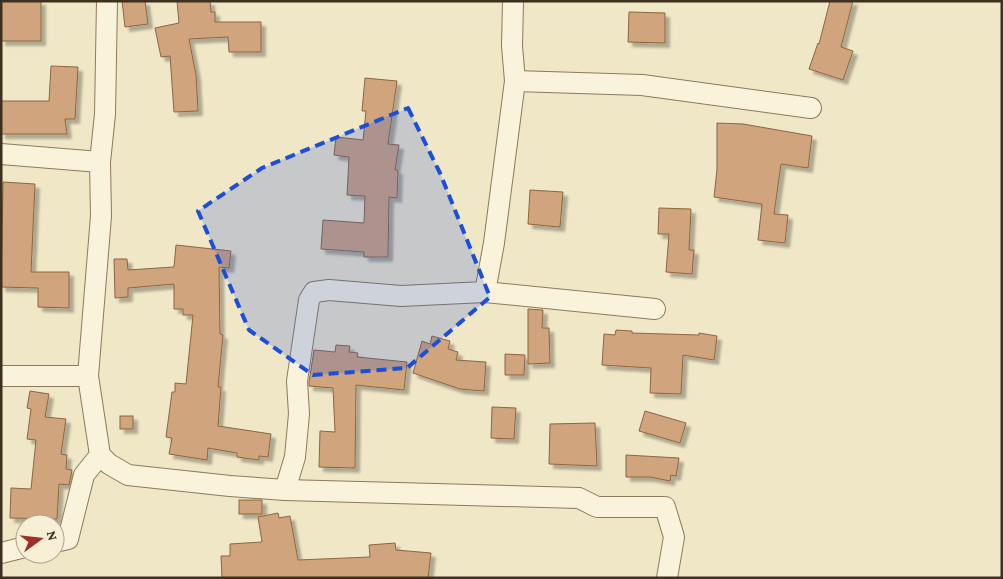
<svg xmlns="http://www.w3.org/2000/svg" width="1003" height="579" font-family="'Crimson Pro',serif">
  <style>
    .building { fill: #d0a47b; stroke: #8d6440; filter: url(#shadow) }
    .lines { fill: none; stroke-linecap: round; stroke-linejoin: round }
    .minor-casing { stroke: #8d795b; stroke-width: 22 }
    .minor { stroke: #faf3db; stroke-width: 20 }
    .marked { fill: #1d4ed8; fill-opacity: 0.2; stroke: #1d4ed8; stroke-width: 4; stroke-dasharray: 10 6; stroke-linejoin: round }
  </style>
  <defs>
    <filter id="shadow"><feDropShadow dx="4.5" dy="4.5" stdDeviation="1" flood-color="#0004"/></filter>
  </defs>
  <rect width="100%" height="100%" fill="#f0e7c7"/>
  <g class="building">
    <rect x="1" y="1" width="40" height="40"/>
    <path d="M122,1H145L148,24L125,27Z"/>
    <path d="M177,1H210L211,12H215V22H261V52H229L228,37L189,39L196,75L198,111L174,112L170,56L161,57L155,28L179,23Z"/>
    <path d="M830,1H853L841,47L853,51L843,80L809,69L818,43L819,44Z"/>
    <path d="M629,12L665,13V43L628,42Z"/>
    <path d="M51,66L78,67L75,119H65L67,134H1V101H49Z"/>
    <path d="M365,78L397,81L388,144L399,145L395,170H398L397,198L389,197L388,257H364V252L321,249L323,220L364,223L365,196L347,195L349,157L334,155L336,137L363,140L366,111H362Z"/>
    <path d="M717,123L743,124L812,136L808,168L781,164L774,214L788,215L785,243L758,240L762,204L714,197L717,169Z"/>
    <path d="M3,182L35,184L31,272H69V308L38,307V288L1,287Z"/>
    <path d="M530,190L563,192L560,227L528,224Z"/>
    <path d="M659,208L691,209L689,250H694L692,274L666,272L669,234H658Z"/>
    <path d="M176,245L231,251L229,268L219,267L220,334L223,335L218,387H221L218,426L271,434L268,457L259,456V460L237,457V453L208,448L207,460L169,454L172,438L166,437L172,392H175V383L186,384L193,315H183V309H174V284L128,288V297L115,298L114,259H127L128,270L174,267Z"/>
    <path d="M528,309L543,310L542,328H549L550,363L528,364Z"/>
    <path d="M616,330L632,331V333L699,335V333L717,336L714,360L683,355L681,394L650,393L651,368L602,365L604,334L615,335Z"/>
    <path d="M432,336L450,341L448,349L458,352L456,360L486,362L484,391L460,389L413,373L422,341L430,344Z"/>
    <path d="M336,345L350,346L349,352L358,353L357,357L407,362L404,390L356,385L355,468L319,467L320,431L335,432L333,388L309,386V382L314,350L335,352Z"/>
    <path d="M505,354L525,355L524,375H505Z"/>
    <path d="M30,391L49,394L45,417L66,419L61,454L67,455L66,469L72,470L69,485L59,484L57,519L10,518L11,488L31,489L36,440L27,439L31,409L27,408Z"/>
    <path d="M492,407L516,408L514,439L491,438Z"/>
    <path d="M645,411L686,423L680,443L639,431Z"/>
    <rect x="120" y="416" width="13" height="13"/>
    <path d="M595,423L597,466L549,464L550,424Z"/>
    <path d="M626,455L679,458L676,476L671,475L670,481L650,477H626Z"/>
    <rect x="239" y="500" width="23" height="14"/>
    <path d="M278,513L279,518L290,516L298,560L370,557L369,545L395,543L396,550L431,553L428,578H222L221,556H230V544L262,542L258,517Z"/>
  </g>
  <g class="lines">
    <g class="minor-casing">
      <g id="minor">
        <path d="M107,1L105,114L100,162L101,216L88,376L100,455L109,464L128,475L230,486L285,490L579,498L597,507H665L674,537L667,578"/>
        <path d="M515,81L642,85L811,108"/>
        <path d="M1,154L100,162"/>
        <path d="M485,292L494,243L515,81L512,46L513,1"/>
        <path d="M1,376H88"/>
        <path d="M285,490L295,457L299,414L297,381L309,300L314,292L329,290L401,296L485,292L655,309"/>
        <path d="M55,542L68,539L84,475L100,455"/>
        <path d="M1,553L25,547"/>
      </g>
    </g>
    <use href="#minor" class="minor"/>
  </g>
  <path class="marked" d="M408,108L440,173L490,297L407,368L313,375L249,330L198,211L262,168Z"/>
  <rect width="1003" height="579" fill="none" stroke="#3d301f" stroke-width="5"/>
  <g transform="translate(40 539) rotate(75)"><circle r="24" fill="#f7f0d7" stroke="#ada38d"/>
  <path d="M0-4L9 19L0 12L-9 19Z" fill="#9f2f28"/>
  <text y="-8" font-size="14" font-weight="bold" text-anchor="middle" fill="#3d301f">N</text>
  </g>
</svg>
